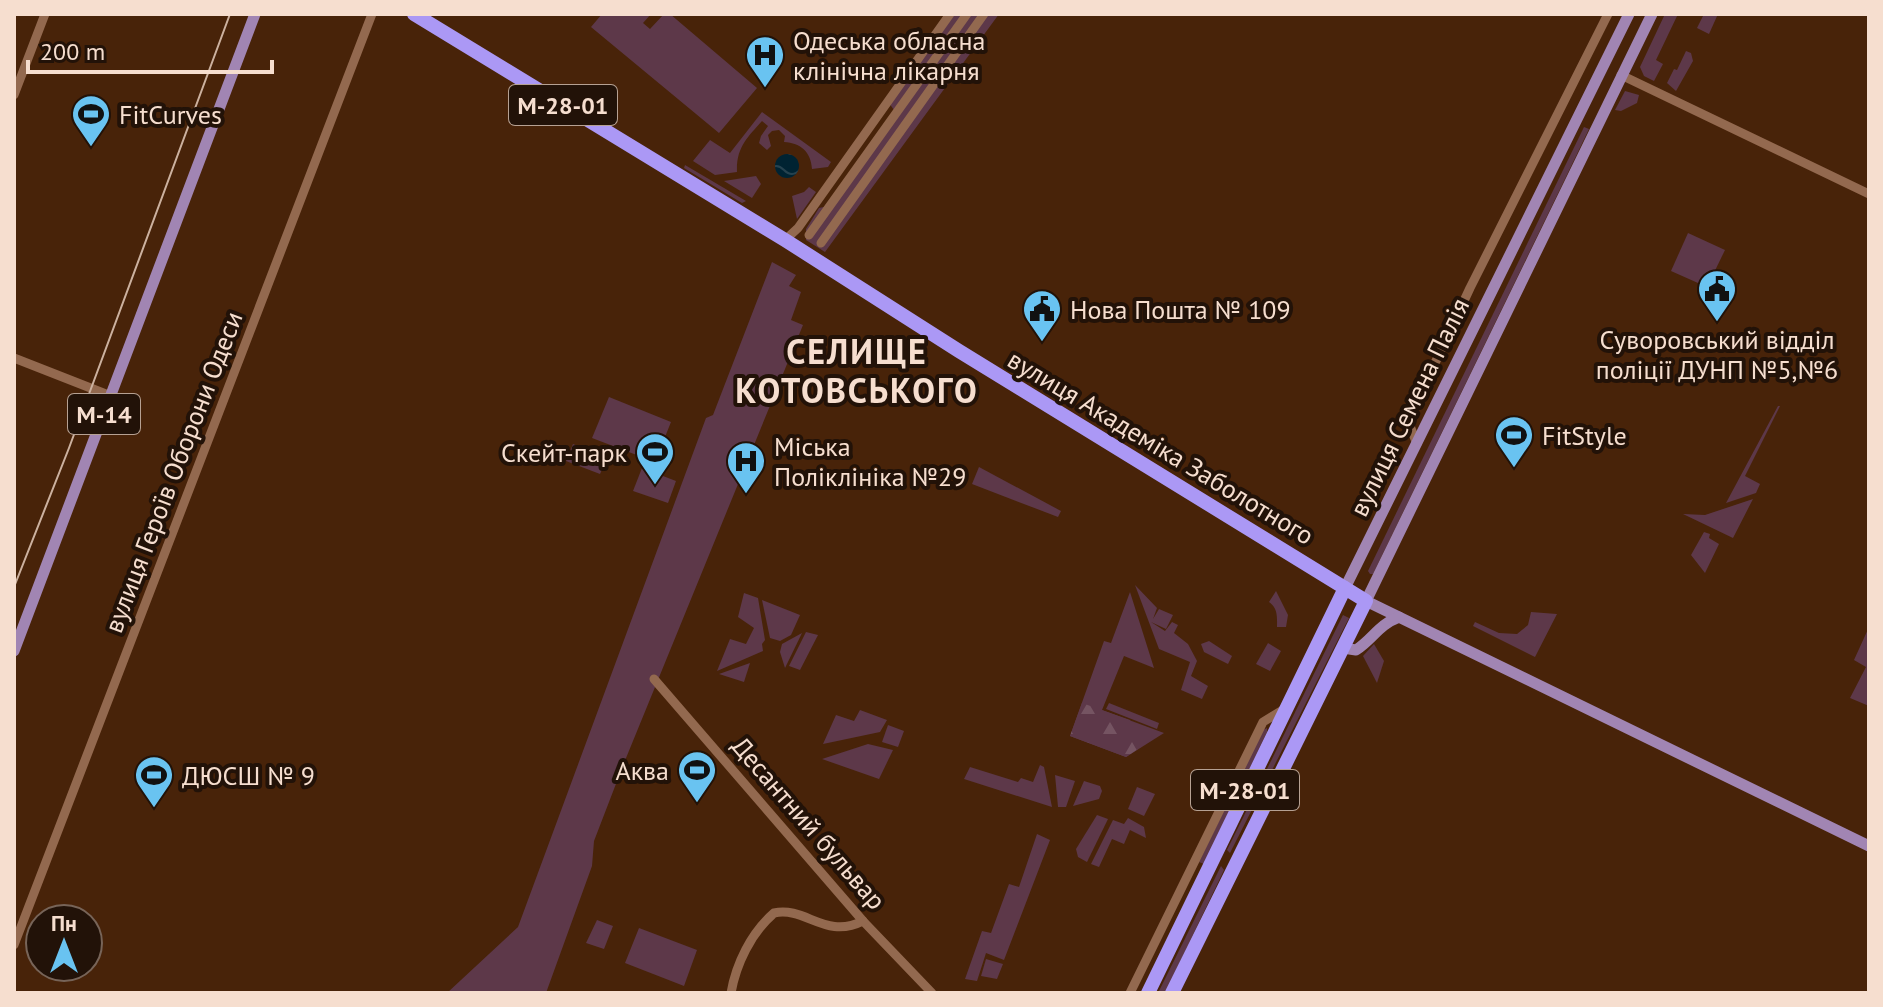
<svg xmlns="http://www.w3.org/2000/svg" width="1883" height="1007" font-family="'PT Sans',sans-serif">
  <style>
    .green { fill: #5d3849 }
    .forest { fill: url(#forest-firs) }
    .water { fill: url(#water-waves) }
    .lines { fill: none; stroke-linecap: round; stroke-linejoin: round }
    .minor { stroke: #93694f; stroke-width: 9 }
    .major { stroke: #a185b3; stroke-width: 11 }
    .highway { stroke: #ab98f5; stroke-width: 14 }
    .tram { stroke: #ccb19f; stroke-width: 2 }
    .labels { text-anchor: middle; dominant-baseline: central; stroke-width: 8; stroke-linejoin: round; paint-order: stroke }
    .shield { fill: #221208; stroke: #b6a193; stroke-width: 2 }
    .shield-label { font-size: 24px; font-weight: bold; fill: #f6decf }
    .poi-label { font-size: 26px; fill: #f6decf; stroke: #221208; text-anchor: start }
    .street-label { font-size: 26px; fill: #f6decf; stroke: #221208 }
    .district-label { font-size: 34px; font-weight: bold; letter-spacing: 2px; fill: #f6decf; stroke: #221208 }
  </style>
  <defs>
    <pattern id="forest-firs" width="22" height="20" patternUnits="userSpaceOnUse" patternTransform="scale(2)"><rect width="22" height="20" fill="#5d3849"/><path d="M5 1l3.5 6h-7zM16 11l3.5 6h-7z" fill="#755462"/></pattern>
    <pattern id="water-waves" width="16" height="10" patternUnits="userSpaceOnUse" patternTransform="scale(2)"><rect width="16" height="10" fill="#002332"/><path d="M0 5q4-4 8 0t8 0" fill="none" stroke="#26424f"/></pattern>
  </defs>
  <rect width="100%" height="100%" fill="#482309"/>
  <g class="green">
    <path d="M602,14H651L643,23L650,29L664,14H670L757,88L719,133L591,27Z"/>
    <path d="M955,14H999L825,252L806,240V229L819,208L828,206L894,110L889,103Z"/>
    <path d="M1665,14H1678L1656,60L1663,64L1654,81L1644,76L1640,67Z"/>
    <path d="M1704,14H1718L1709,34L1697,28Z"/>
    <path d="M1686,51L1691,53L1693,61L1676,91L1667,83L1674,69L1677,70Z"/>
    <path d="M1625,91L1639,95L1637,103L1621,111L1615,110Z"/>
    <path d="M762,112L831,162L828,167L812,169C811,152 801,143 784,142L785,136L779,130L772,131L768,135L771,146L767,150L759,143L761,136L768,126L762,121C748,137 736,147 737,172L715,175L693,161L710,140L730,153Z"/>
    <path d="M1584,127L1589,129L1564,181L1373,574H1370L1368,571Z"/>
    <path d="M685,165L746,201L742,203L684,168Z"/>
    <path d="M756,176L761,184L752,198L724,181Z"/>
    <path d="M809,187L816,192L797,219L792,196L804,192Z"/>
    <path d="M1688,233L1725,250L1707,287L1671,271Z"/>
    <path d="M772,262L796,275L789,286L801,292L791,320L803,325L624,763L594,841L592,866L546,993H447L518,927L706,418L713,415Z"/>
    <path d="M609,397L671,422L655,462L592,438Z"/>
    <path d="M1778,406H1780L1745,476L1760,484L1756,493L1726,503Z"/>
    <path d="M573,444L607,458L600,474L566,461Z"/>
    <path d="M979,467L1061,511L1058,517L972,484Z"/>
    <path d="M642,468L676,481L668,503L633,491Z"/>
    <path d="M1753,499L1733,538L1683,514L1705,515Z"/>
    <path d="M1704,532L1710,534L1709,538L1719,544L1705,573L1691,555Z"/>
    <path d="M1135,585L1157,608L1153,619L1159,609L1173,615L1166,629L1151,622L1165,631L1172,622L1178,625L1174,633L1188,644L1197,661L1191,676L1208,686L1202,699L1181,690L1190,662L1159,649Z"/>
    <path d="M1276,591L1288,615L1286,627H1277C1277,617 1278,608 1269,602Z"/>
    <path d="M1130,592L1154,668L1124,656L1102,710L1164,733L1126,757L1070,736L1104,641L1111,643Z"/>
    <path d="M744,593L758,598L765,640L762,644L763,651L717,671L730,639L746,644L754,628L738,617Z"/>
    <path d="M762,600L800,615L791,635L780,641L770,638Z"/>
    <path d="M1531,612L1557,614L1535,657L1473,626L1475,622L1499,633L1517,634L1528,625Z"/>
    <path d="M1343,615L1349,618L1230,853L1227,850Z"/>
    <path d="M1869,627V706L1850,698L1866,667L1854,660Z"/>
    <path d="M806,632L818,635L800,670L789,666Z"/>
    <path d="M802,633L785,668L780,652L782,644Z"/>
    <path d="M1209,641L1232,656L1228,664L1204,652L1201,644Z"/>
    <path d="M1268,643L1281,651L1270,671L1256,664Z"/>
    <path d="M1374,644L1384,661L1377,683L1363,656Z"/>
    <path d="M750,663L744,682L719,674Z"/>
    <path d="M1109,703L1159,723L1157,729L1106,709Z"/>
    <path d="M860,710L887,720L880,732L823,744L836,715L854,721Z"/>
    <path d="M888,725L904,731L898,747L882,742Z"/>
    <path d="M1267,728V732L1204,864L1199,862L1263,730Z"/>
    <path d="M868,744L893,750L879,779L822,759Z"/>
    <path d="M1040,765L1044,767L1052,807L964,779L970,767L1018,782L1021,778L1033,782Z"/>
    <path d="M1055,775L1075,781L1066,807H1058Z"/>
    <path d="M1084,781L1100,786L1102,791L1099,799L1073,806Z"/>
    <path d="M1137,787L1155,794L1144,816L1128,809Z"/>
    <path d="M1097,815L1108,819L1087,862L1078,857L1076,849Z"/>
    <path d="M1128,818L1144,827L1146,838L1130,830L1124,844L1112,839L1099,867L1091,864L1113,820L1124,824Z"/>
    <path d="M1037,834L1050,840L1004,960L986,953L977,981L965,979L982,931L991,933L1009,884L1019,887Z"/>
    <path d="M1221,866L1224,870L1165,993H1158Z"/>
    <path d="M597,920L613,926L604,949L586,943Z"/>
    <path d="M639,928L697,950L684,986L625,963Z"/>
    <path d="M986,959L1003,964L997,979L981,976Z"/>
  </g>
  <path class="forest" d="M1082,703L1130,720L1138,749L1126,757L1070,736Z"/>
  <circle class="water" cx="787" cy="166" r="12"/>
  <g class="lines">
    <g class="minor">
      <path d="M1621,75L1869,194"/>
      <path d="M14,95L45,14"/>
      <path d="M809,235L967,14"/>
      <path d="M785,240L798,228L950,14"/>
      <path d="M821,243L984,14"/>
      <path d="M14,358L111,396"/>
      <path d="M1417,444L1408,421L1470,288L1608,14"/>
      <path d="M654,679L863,921L932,993"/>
      <path d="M14,945L372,14"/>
      <path d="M731,993C736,964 751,933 774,913C806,906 825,940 863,921"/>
      <path d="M1130,993L1263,722L1286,708"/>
    </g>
    <g class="major">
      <path d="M1652,14L1366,601L1869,846"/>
      <path d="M1345,588L1629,14"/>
      <path d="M1343,648L1356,650C1374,638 1378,625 1399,617"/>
      <path d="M14,651L255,14"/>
    </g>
    <g class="highway">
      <path d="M414,14L785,240L959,351L1366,601L1172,993"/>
      <path d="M1148,993L1345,588"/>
    </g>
    <path class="tram" d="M14,587L69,448L230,14"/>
  </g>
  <defs>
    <g id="hospital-pin" transform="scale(2)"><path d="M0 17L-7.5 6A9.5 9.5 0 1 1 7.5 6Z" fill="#69c3f1" stroke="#221208"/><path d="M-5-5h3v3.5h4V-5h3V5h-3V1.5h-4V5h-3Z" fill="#111"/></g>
    <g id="stadium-pin" transform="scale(2)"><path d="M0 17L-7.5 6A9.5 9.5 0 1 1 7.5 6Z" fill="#69c3f1" stroke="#221208"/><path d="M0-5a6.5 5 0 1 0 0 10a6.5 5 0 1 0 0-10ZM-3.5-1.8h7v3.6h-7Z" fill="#111"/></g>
    <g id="civic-pin" transform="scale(2)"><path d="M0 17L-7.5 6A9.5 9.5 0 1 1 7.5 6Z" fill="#69c3f1" stroke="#221208"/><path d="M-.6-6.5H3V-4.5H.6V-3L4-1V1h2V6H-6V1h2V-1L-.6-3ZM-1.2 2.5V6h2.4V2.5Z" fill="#111"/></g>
  </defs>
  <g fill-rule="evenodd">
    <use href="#hospital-pin" x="765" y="55"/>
    <use href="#stadium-pin" x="91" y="114"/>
    <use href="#civic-pin" x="1717" y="289"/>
    <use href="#civic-pin" x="1042" y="309"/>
    <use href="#stadium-pin" x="1514" y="435"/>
    <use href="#stadium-pin" x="655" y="452"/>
    <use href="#hospital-pin" x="746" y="461"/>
    <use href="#stadium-pin" x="697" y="770"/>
    <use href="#stadium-pin" x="154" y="775"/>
  </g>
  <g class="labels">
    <g class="shield">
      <rect x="509" y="85" width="108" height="40" rx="6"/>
      <rect x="68" y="394" width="72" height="40" rx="6"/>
      <rect x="1191" y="770" width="108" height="40" rx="6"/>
    </g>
    <g class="shield-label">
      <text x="563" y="105">М-28-01</text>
      <text x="104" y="414">М-14</text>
      <text x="1245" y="790">М-28-01</text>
    </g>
    <g class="poi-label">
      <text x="793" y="40">Одеська обласна<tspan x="793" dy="30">клінічна лікарня</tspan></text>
      <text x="119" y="114">FitCurves</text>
      <text x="1070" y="309">Нова Пошта № 109</text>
      <text x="1717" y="339" text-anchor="middle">Суворовський відділ<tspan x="1717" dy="30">поліції ДУНП №5,№6</tspan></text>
      <text x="1542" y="435">FitStyle</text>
      <text x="774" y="446">Міська<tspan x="774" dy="30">Поліклініка №29</tspan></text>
      <text x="627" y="452" text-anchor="end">Скейт-парк</text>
      <text x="669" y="770" text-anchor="end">Аква</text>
      <text x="182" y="775">ДЮСШ № 9</text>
    </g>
    <g class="street-label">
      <text transform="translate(1409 407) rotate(-64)">вулиця Семена Палія</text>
      <text transform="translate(1161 447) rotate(31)">вулиця Академіка Заболотного</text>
      <text transform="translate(173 472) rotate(-69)">вулиця Героїв Оборони Одеси</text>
      <text transform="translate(809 823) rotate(49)">Десантний бульвар</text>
    </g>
    <g class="district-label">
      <text x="857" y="351">СЕЛИЩЕ<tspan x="857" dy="39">КОТОВСЬКОГО</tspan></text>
    </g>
  </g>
  <rect width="1883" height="1007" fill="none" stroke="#f6decf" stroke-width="32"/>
  <g transform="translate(64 943)"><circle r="38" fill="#221208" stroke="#776458" stroke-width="2"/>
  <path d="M0-6L14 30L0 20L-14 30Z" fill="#69c3f1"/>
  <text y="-12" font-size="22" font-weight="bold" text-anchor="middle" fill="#f6decf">Пн</text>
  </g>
  <path d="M28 60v12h244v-12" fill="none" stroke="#f6decf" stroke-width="4"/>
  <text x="40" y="60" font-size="24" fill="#f6decf" stroke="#221208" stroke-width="6" paint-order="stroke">200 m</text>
</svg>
